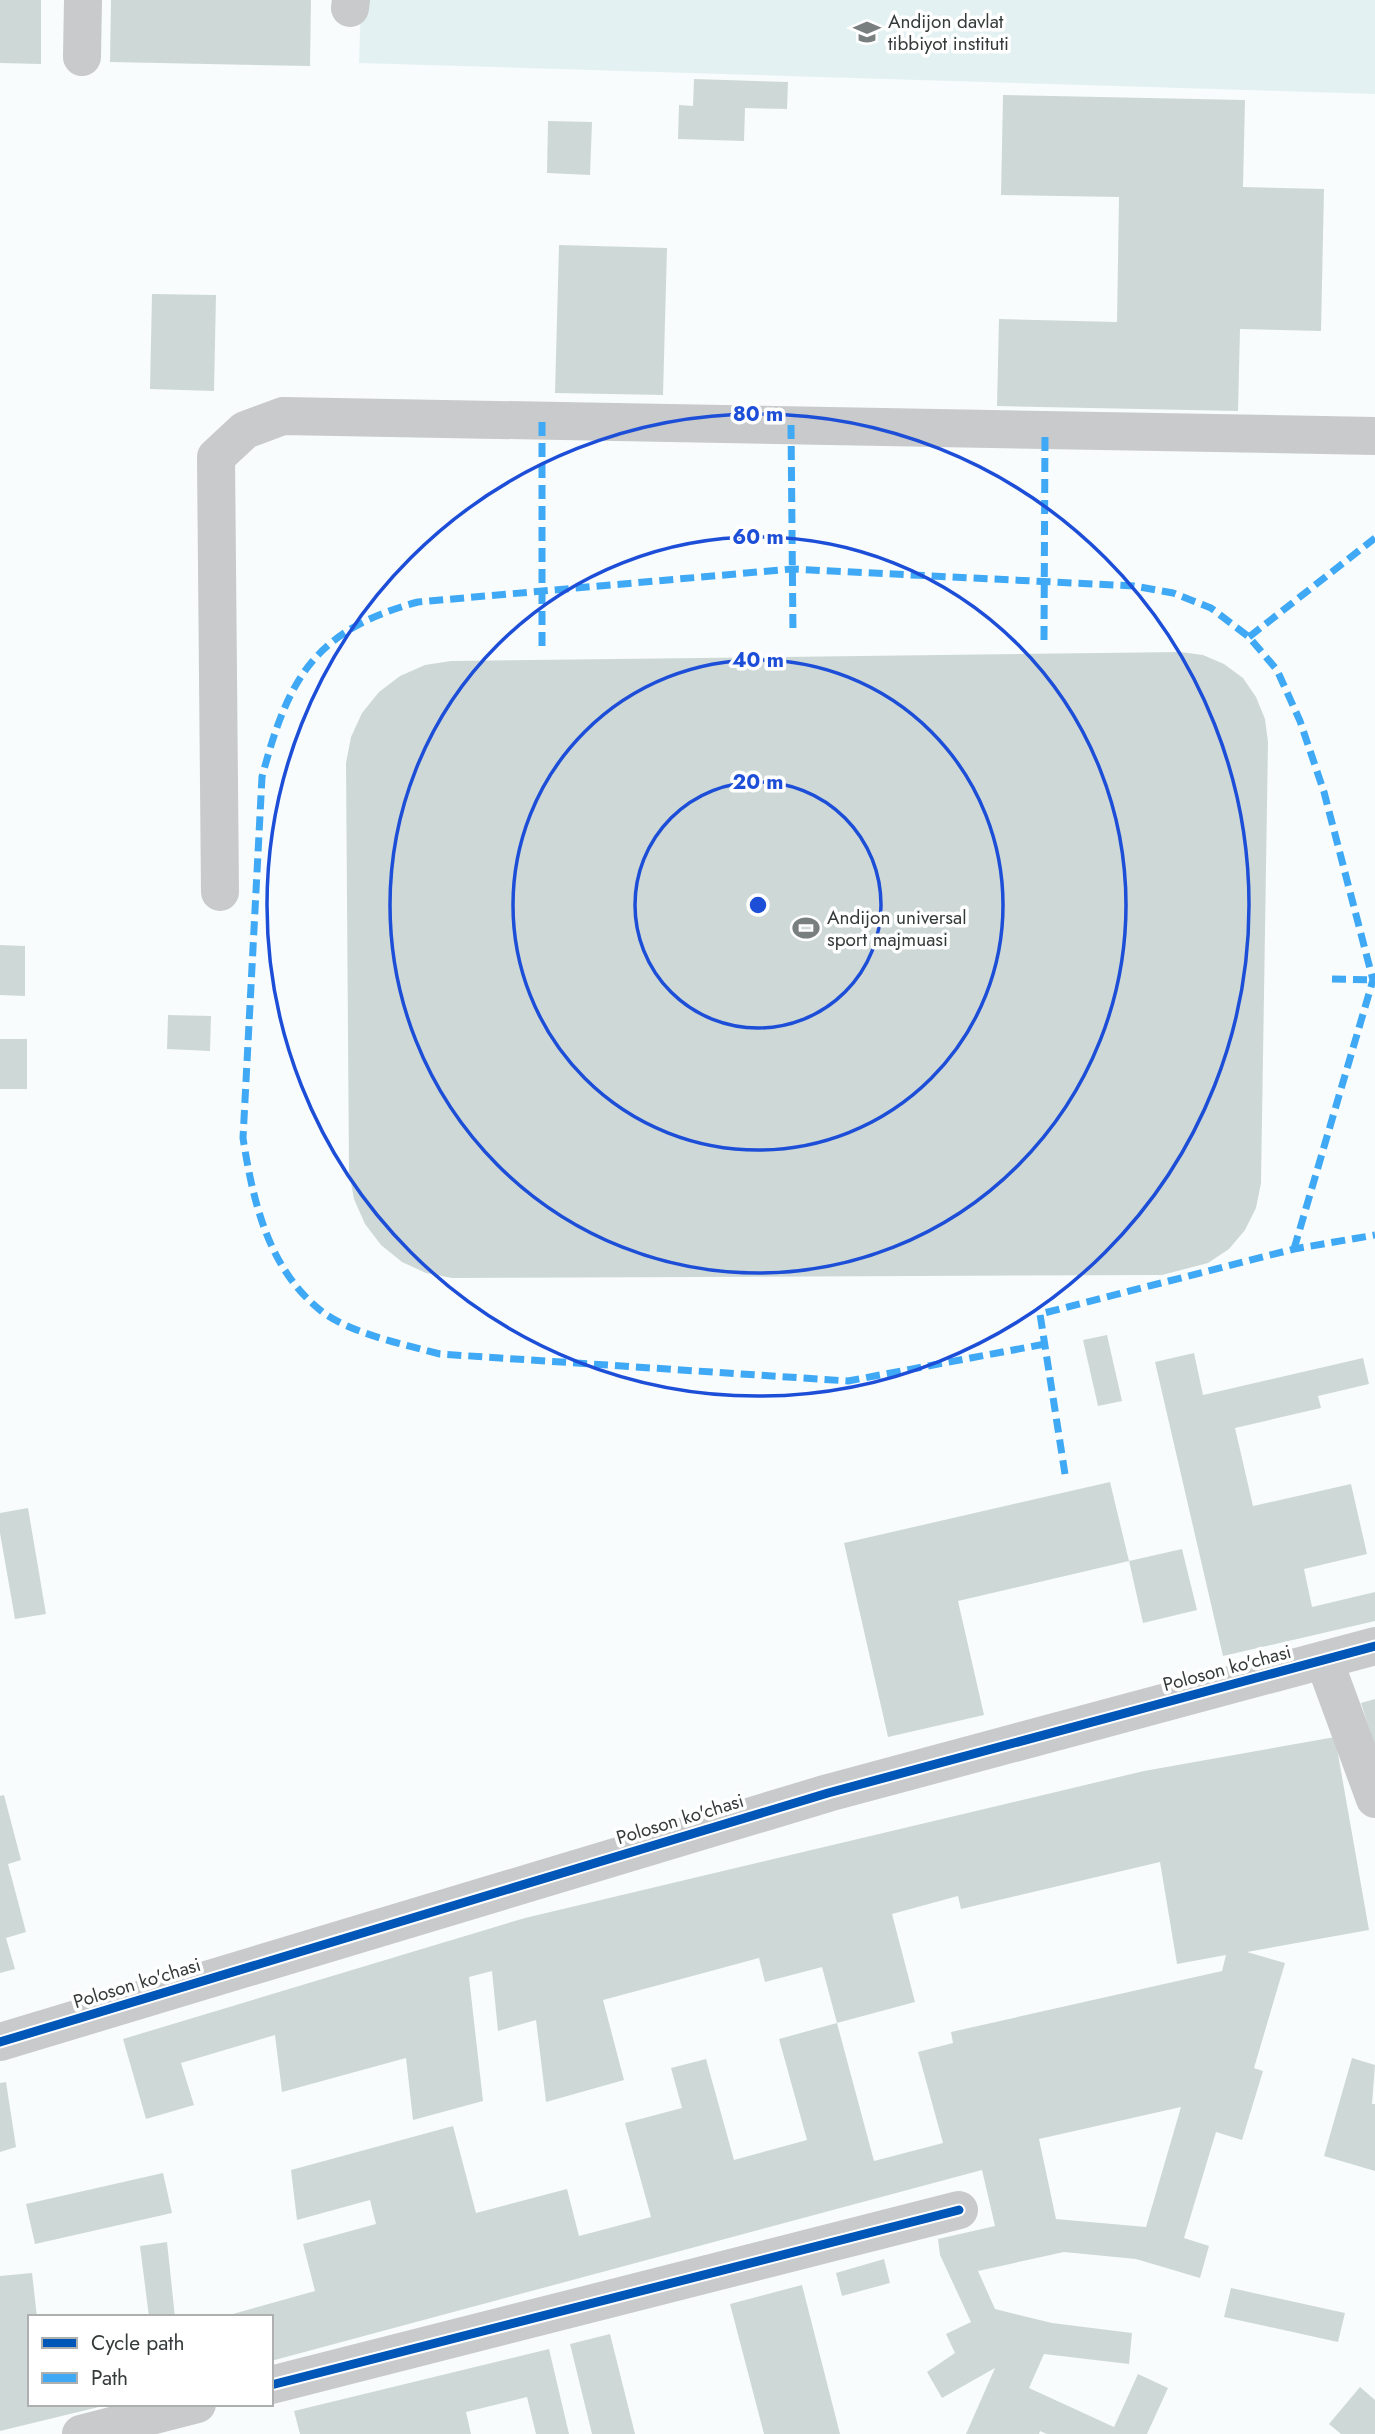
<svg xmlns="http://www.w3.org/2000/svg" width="1375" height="2434" font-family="Jost,sans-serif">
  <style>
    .built { fill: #e4f1f2 }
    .building { fill: #ced9d7; fill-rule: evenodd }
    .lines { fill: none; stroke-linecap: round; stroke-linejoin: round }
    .minor { stroke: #c8cacb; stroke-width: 38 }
    .quiet { stroke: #3fa9f5; stroke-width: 7; stroke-dasharray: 14 7; stroke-linecap: butt }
    .cycleway-casing { stroke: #fff; stroke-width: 13 }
    .cycleway { stroke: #0057b8; stroke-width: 9 }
    .ring { fill: none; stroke: #1d4ed8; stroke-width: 3.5 }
    .labels { text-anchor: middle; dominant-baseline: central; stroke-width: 7; stroke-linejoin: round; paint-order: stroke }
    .poi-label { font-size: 19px; fill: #353a3a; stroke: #fff; text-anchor: start }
    .street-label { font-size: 19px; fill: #353a3a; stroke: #fff }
    .centre { fill: #1d4ed8; stroke: #fff; stroke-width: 3.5 }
    .ring-label { font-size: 21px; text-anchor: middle; font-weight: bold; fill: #1d4ed8; stroke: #fff; stroke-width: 7; stroke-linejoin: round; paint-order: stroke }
  </style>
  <rect width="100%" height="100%" fill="#f8fcfc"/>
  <path class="built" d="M361,0H1375V94L359,63Z"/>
  <g class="building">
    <path d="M0,0H41V64L0,63Z"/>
    <path d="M111,0H311L310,66L110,62Z"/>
    <path d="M694,79L788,82L787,109L745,108L744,141L678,139L679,105L693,106Z"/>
    <path d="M1003,95L1245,100L1243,187L1324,189L1321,331L1240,329L1238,411L997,406L999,319L1117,322L1119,197L1001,195Z"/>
    <path d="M548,121L592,122L590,175L547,173Z"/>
    <path d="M559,245L667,248L663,395L555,393Z"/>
    <path d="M152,294L216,295L214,391L150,389Z"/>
    <path d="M1180,652L1203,655L1224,664L1243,678L1256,697L1265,719L1268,742L1261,1183L1256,1208L1245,1230L1229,1249L1208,1263L1162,1275L452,1278L426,1273L402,1262L381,1245L365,1224L354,1199L349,1172L346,763L351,737L362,713L379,692L400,676L425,665L451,661Z"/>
    <path d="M0,945L25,946V996L0,995Z"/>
    <path d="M168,1015L211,1016L210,1051L167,1049Z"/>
    <rect x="0" y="1039" width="27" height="50"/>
    <path d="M1107,1335L1122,1401L1098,1406L1083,1340Z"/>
    <path d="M1194,1353L1203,1395L1363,1358L1369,1384L1318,1396L1321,1408L1235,1428L1253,1506L1351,1484L1367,1554L1304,1569L1312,1607L1375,1592V1621L1223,1656L1155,1362Z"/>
    <path d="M1110,1482L1129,1561L1182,1549L1197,1610L1143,1623L1129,1561L958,1601L984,1715L888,1737L844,1543Z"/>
    <path d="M28,1508L46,1614L15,1619L0,1533V1513Z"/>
    <path d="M1375,1699V1744H1374L1361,1703Z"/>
    <path d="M1335,1737L1369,1930L1247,1952L1285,1963L1254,2068L1263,2071L1242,2140L1216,2132L1184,2238L1209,2246L1200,2278L1136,2259L1064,2252L978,2271L995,2309L1052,2323L1132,2333L1129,2364L1044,2354L1029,2388L1114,2427L1138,2374L1168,2388L1147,2434H1047L1040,2431L1039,2434H966L995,2368L942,2398L927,2372L955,2353L946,2334L971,2322L940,2255L938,2239L995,2226L982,2170L271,2361V2317H222L315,2291L303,2244L376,2224L370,2200L297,2220L291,2170L453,2126L476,2213L567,2189L579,2236L651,2217L625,2123L682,2108L671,2068L706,2059L734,2160L807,2140L779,2039L837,2023L874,2161L943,2143L918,2052L953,2043L951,2032L1222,1971L1226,1955L1177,1964L1160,1862L961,1909L958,1896L892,1914L915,2002L837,2023L822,1967L765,1982L759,1958L685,1978L603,2000L624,2080L546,2102L536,2020L498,2031L492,1971L469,1977L483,2101L413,2120L406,2058L282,2092L275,2035L181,2063L194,2105L146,2119L123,2039L525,1918L1144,1771ZM1181,2107L1146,2227L1056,2219L1039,2139Z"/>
    <path d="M4,1795L21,1860L8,1864L26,1932L6,1938L15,1969L0,1973V1796Z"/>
    <path d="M1352,2058L1375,2065L1372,2104H1375V2171L1324,2156Z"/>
    <path d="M6,2082L16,2147L0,2152V2083Z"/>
    <path d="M163,2173L172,2213L35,2244L26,2204Z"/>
    <path d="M167,2242L175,2317H149L140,2246Z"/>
    <path d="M884,2259L890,2283L842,2296L836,2273Z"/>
    <path d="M32,2273L37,2317H30V2404L107,2405L0,2431V2276Z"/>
    <path d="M802,2285L840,2434H764L730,2304Z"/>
    <path d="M1231,2288L1345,2313L1338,2342L1224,2317Z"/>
    <path d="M610,2334L635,2434H592L570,2344Z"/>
    <path d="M549,2349L569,2434H536L527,2397L466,2412L471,2434H300L294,2411Z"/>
    <path d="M1360,2387L1375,2400V2434H1341L1329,2424Z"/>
  </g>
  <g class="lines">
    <g class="minor">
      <path d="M350,8L351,0"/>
      <path d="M82,57L83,0"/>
      <path d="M220,892L216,457L245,430L283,416L1375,436"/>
      <path d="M1324,1660L1375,1799"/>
      <path d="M0,2042L828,1793L1375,1646"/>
      <path d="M271,2385L959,2210"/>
      <path d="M81,2434L197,2404"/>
    </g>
    <g class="quiet">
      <path d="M791,425L793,635"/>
      <path d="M1249,637L1375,538"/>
      <path d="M1044,640L1045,430"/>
      <path d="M542,646V421"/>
      <path d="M1332,979L1375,980"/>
      <path d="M1045,1344L848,1381L440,1354C406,1345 348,1333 320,1310C268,1268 253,1201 243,1138L262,777C288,679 314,630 418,602L792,569L1134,586L1173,593L1211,608L1249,637L1277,670L1300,721L1324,792L1373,980L1294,1249"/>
      <path d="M1065,1474L1040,1314L1294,1249L1375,1235"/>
    </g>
    <g class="cycleway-casing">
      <g id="cycleway">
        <path d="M0,2042L828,1793L1375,1646"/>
        <path d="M271,2385L959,2210"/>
      </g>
    </g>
    <use href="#cycleway" class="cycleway"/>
  </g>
  <g class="ring">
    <circle cx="758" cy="905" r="123"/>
    <circle cx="758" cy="905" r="245"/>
    <circle cx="758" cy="905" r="368"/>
    <circle cx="758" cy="905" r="491"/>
  </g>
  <defs>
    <g id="university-bare" transform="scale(2.1)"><path d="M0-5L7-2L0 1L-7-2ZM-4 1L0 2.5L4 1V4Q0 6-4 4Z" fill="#797e7e" stroke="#fff" stroke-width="2.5" paint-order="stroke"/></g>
    <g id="stadium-bare" transform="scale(2.1)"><path d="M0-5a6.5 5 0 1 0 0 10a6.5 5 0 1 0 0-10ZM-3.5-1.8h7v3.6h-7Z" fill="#797e7e" stroke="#fff" stroke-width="2.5" paint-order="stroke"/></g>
  </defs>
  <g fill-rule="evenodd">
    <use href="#university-bare" x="867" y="32"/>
    <use href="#stadium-bare" x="806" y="928"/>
  </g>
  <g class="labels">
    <g class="poi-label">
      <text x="888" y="21">Andijon davlat<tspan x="888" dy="22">tibbiyot instituti</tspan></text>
      <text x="827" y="917">Andijon universal<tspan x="827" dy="22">sport majmuasi</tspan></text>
    </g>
    <g class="street-label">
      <text transform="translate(1227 1668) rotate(-15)">Poloson ko'chasi</text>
      <text transform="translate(680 1819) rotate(-17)">Poloson ko'chasi</text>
      <text transform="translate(137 1983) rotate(-17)">Poloson ko'chasi</text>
    </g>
  </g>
  <circle cx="758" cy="905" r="10" class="centre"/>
  <g class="ring-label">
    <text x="758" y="421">80 m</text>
    <text x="758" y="544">60 m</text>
    <text x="758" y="667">40 m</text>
    <text x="758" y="789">20 m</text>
  </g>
  <rect x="28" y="2315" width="245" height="91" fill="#ffffff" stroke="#aeb0b0" stroke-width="2"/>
  <rect x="42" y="2338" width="35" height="10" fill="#0057b8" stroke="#aeb0b0" stroke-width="2"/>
  <text x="91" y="2350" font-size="21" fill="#353a3a">Cycle path</text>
  <rect x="42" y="2373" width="35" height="10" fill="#3fa9f5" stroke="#aeb0b0" stroke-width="2"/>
  <text x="91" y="2385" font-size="21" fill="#353a3a">Path</text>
</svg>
